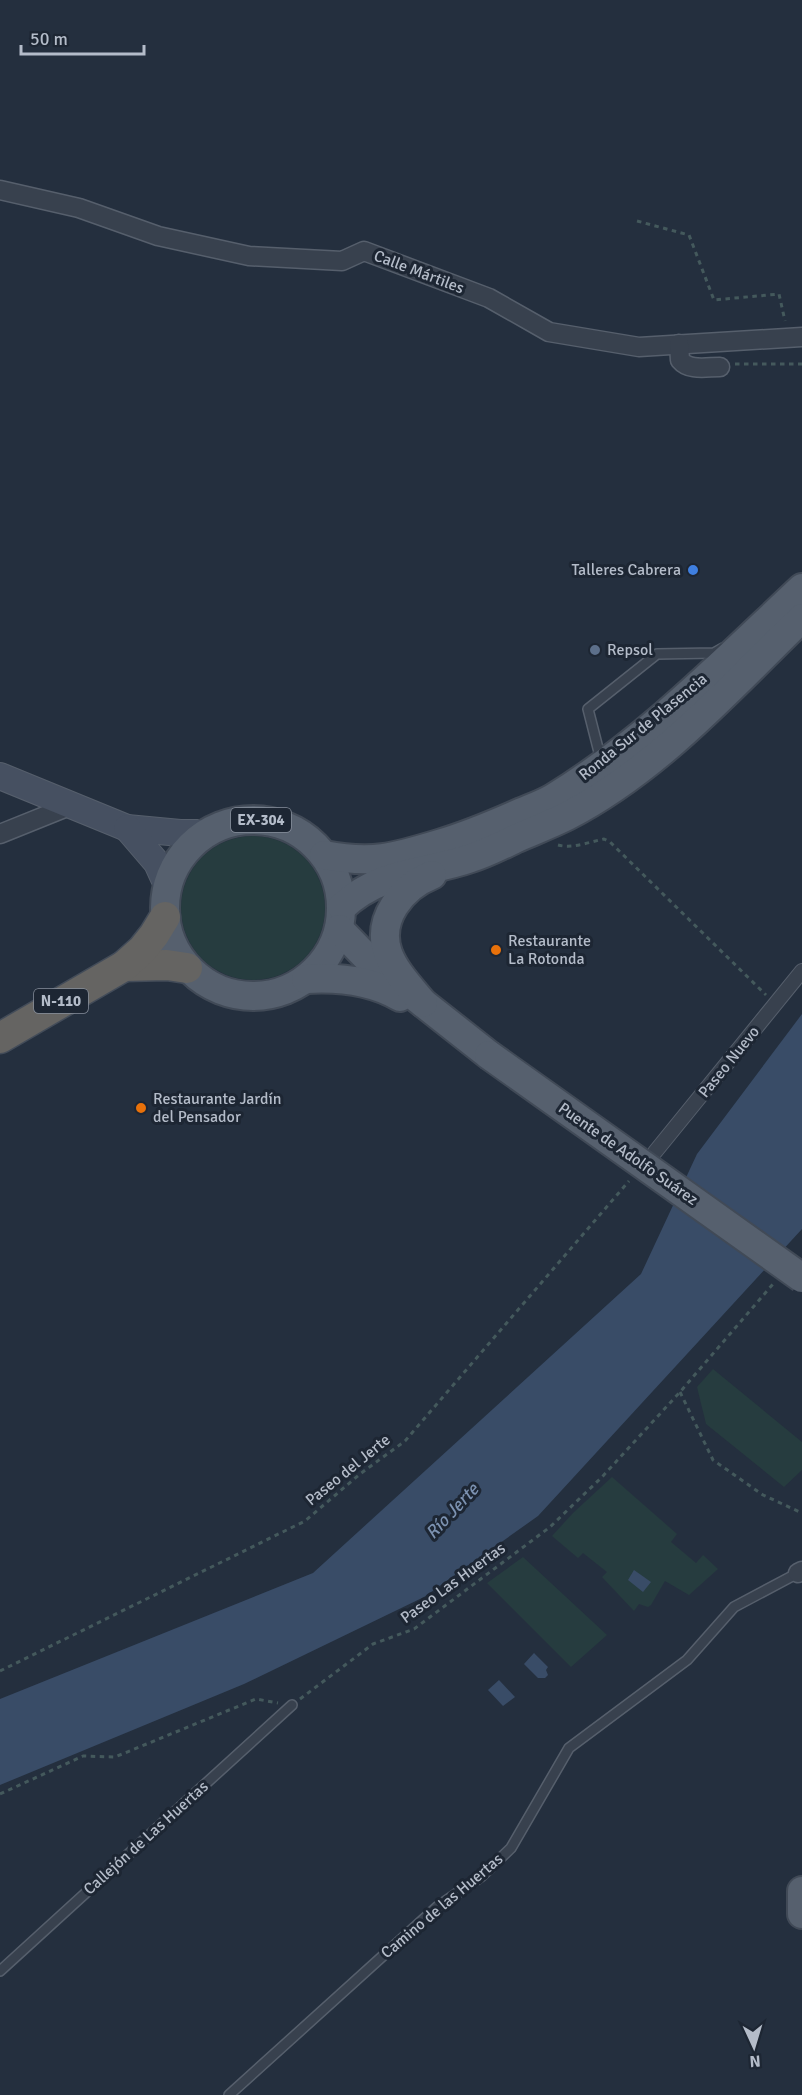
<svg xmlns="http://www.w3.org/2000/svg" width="802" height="2095" font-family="Signika,sans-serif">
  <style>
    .green { fill: #263c3f }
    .water { fill: #394c67 }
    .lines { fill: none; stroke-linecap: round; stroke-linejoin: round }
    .service-casing { stroke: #565f6c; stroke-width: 12 }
    .pedestrian-casing { stroke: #565f6c; stroke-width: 16 }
    .minor-casing { stroke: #565f6c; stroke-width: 21 }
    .secondary-casing { stroke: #565f6c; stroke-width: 28 }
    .primary-casing { stroke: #414a57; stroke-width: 32 }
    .trunk-casing { stroke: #434c59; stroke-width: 33 }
    .path { stroke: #44595c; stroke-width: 3; stroke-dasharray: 4.5 4.5; stroke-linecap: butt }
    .service { stroke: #38414e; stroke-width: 9 }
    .pedestrian { stroke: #38414e; stroke-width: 14 }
    .minor { stroke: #38414e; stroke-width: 18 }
    .secondary { stroke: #465061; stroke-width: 26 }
    .primary { stroke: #56606e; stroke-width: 28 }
    .trunk { stroke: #656462; stroke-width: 30 }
    .primary-bridge-casing { stroke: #414a57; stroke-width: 32; stroke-linecap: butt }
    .primary-bridge { stroke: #56606e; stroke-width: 28 }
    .shop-dot { fill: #3f7fe0; stroke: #1d2633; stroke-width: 2 }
    .service-dot { fill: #5c6f8a; stroke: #1d2633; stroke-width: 2 }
    .food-dot { fill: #e8710a; stroke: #1d2633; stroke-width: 2 }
    .labels { text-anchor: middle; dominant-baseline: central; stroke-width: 6; stroke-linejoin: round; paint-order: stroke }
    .shield { fill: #1d2633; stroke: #878f9c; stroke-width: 1.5 }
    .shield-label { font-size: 15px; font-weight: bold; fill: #b4bcc9 }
    .street-label { font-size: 16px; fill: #b4bcc9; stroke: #1d2633 }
    .poi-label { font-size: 16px; fill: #b4bcc9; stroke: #1d2633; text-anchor: start }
    .water-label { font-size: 18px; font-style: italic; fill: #7c92b1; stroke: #1d2633 }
  </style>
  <rect width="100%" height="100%" fill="#242f3e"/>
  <g class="green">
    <circle cx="253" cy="908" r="72"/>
    <path d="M713,1369L802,1442V1470L784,1487L706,1424L697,1387Z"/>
    <path d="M612,1477L677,1534L671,1542L696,1563L703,1555L718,1569L689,1595L665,1581L651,1605L648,1607L639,1604L634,1611L602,1577L607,1572L583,1553L578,1558L552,1536L573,1513Z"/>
    <path d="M523,1557L607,1635L571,1667L487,1583Z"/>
  </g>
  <g class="water">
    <path d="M802,1014V1229L538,1516L424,1597L244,1684L0,1785V1699L313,1573L641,1274L697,1154Z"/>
    <path d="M634,1570L651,1582L643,1592L628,1580Z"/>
    <path d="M534,1653L548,1667L546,1670L548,1675L545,1678H538L524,1664Z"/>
    <path d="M499,1680L515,1697L503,1706L488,1690Z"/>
  </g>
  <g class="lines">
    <g class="service-casing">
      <g id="service">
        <path d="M601,760L588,709L657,654L714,653L723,648"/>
        <path d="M0,1971L292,1705"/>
        <path d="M229,2095L437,1907L482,1876L511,1848L569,1748L687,1660L734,1607L798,1573"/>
      </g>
    </g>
    <g class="pedestrian-casing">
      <path id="pedestrian" d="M655,1152L802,971"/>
    </g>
    <g class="minor-casing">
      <g id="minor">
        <path d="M0,190L79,208L158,236L249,256L342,261L364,251L489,298L549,332L639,347L802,337"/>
        <path d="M679,344L680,360C689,371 706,367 720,367"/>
        <path d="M0,834L72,805"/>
        <path d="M798,1573L802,1571"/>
      </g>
    </g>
    <g class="secondary-casing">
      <g id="secondary">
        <path d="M0,776L127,828L180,833H207"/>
        <path d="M127,828L157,863L167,885"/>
      </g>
    </g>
    <g class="primary-casing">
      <g id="primary">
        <circle cx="253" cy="908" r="88"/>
        <path d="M324,855C372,864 393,858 439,844C466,836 490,826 515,815C528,809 541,805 553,798C645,742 723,662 802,588"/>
        <path d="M342,907C383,869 423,875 471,858C487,853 502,845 517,838C533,831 551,824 567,816C658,769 729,689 802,618"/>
        <path d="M339,929L371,962L489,1055"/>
        <path d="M306,979C339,977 371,980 400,997"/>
        <path d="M423,1003C410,987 395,972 388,953C376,919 402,887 432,875"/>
        <path d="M802,1891V1914"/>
      </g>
    </g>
    <g class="trunk-casing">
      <g id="trunk">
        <path d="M124,966L167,965L187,968"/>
        <path d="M0,1038L124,966L142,950L154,935L165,917"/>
      </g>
    </g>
    <g class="path">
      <path d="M637,221L689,235L714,300L779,294L785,321"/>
      <path d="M735,364H802"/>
      <path d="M558,845C573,849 589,842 604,839L610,842L766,995"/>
      <path d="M680,1392L713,1460L763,1495L802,1513"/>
      <path d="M0,1671L305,1521L360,1474L405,1441L629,1181"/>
      <path d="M300,1699L373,1644L414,1629L550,1527L602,1477L680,1392L773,1284"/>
      <path d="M0,1794L83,1756L115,1757L256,1699L278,1703"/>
    </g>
    <use href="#service" class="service"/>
    <use href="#pedestrian" class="pedestrian"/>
    <use href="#minor" class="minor"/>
    <use href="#secondary" class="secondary"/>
    <use href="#primary" class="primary"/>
    <use href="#trunk" class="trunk"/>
    <g class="primary-bridge-casing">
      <path id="primary-bridge" d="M489,1055L802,1278"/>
    </g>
    <use href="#primary-bridge" class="primary-bridge"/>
  </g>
  <circle class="shop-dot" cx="693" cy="570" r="6"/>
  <circle class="service-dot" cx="595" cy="650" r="6"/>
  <g class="food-dot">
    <circle cx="496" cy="950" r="6"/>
    <circle cx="141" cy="1108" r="6"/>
  </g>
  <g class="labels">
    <g class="shield">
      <rect x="231" y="808" width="60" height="24" rx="4.5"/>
      <rect x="34" y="989" width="54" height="24" rx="4.5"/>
    </g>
    <g class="shield-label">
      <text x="261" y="820">EX-304</text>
      <text x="61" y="1001">N-110</text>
    </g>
    <g class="street-label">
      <text transform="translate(419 272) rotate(21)">Calle Mártiles</text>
      <text transform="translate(643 727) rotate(-39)">Ronda Sur de Plasencia</text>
      <text transform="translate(729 1062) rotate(-51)">Paseo Nuevo</text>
      <text transform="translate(628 1154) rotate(35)">Puente de Adolfo Suárez</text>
      <text transform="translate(348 1470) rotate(-39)">Paseo del Jerte</text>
      <text transform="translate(453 1583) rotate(-36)">Paseo Las Huertas</text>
      <text transform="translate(146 1838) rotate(-42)">Callejón de Las Huertas</text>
      <text transform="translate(442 1906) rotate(-40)">Camino de las Huertas</text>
    </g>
    <g class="poi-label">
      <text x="681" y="570" text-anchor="end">Talleres Cabrera</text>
      <text x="607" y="650">Repsol</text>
      <text x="508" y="941">Restaurante<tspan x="508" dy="18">La Rotonda</tspan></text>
      <text x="153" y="1099">Restaurante Jardín<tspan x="153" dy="18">del Pensador</tspan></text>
    </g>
    <g class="water-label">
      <text transform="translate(452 1511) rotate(-47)">Río Jerte</text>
    </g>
  </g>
  <g transform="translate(754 2047) rotate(176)" stroke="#1d2633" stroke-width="4.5" paint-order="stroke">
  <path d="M0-4.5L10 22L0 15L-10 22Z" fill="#b4bcc9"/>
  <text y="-9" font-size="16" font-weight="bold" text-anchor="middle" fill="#b4bcc9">N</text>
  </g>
  <path d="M21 45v9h123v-9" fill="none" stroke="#b4bcc9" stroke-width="3"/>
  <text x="30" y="45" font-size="18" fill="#b4bcc9" stroke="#1d2633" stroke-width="4.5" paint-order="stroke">50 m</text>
</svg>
